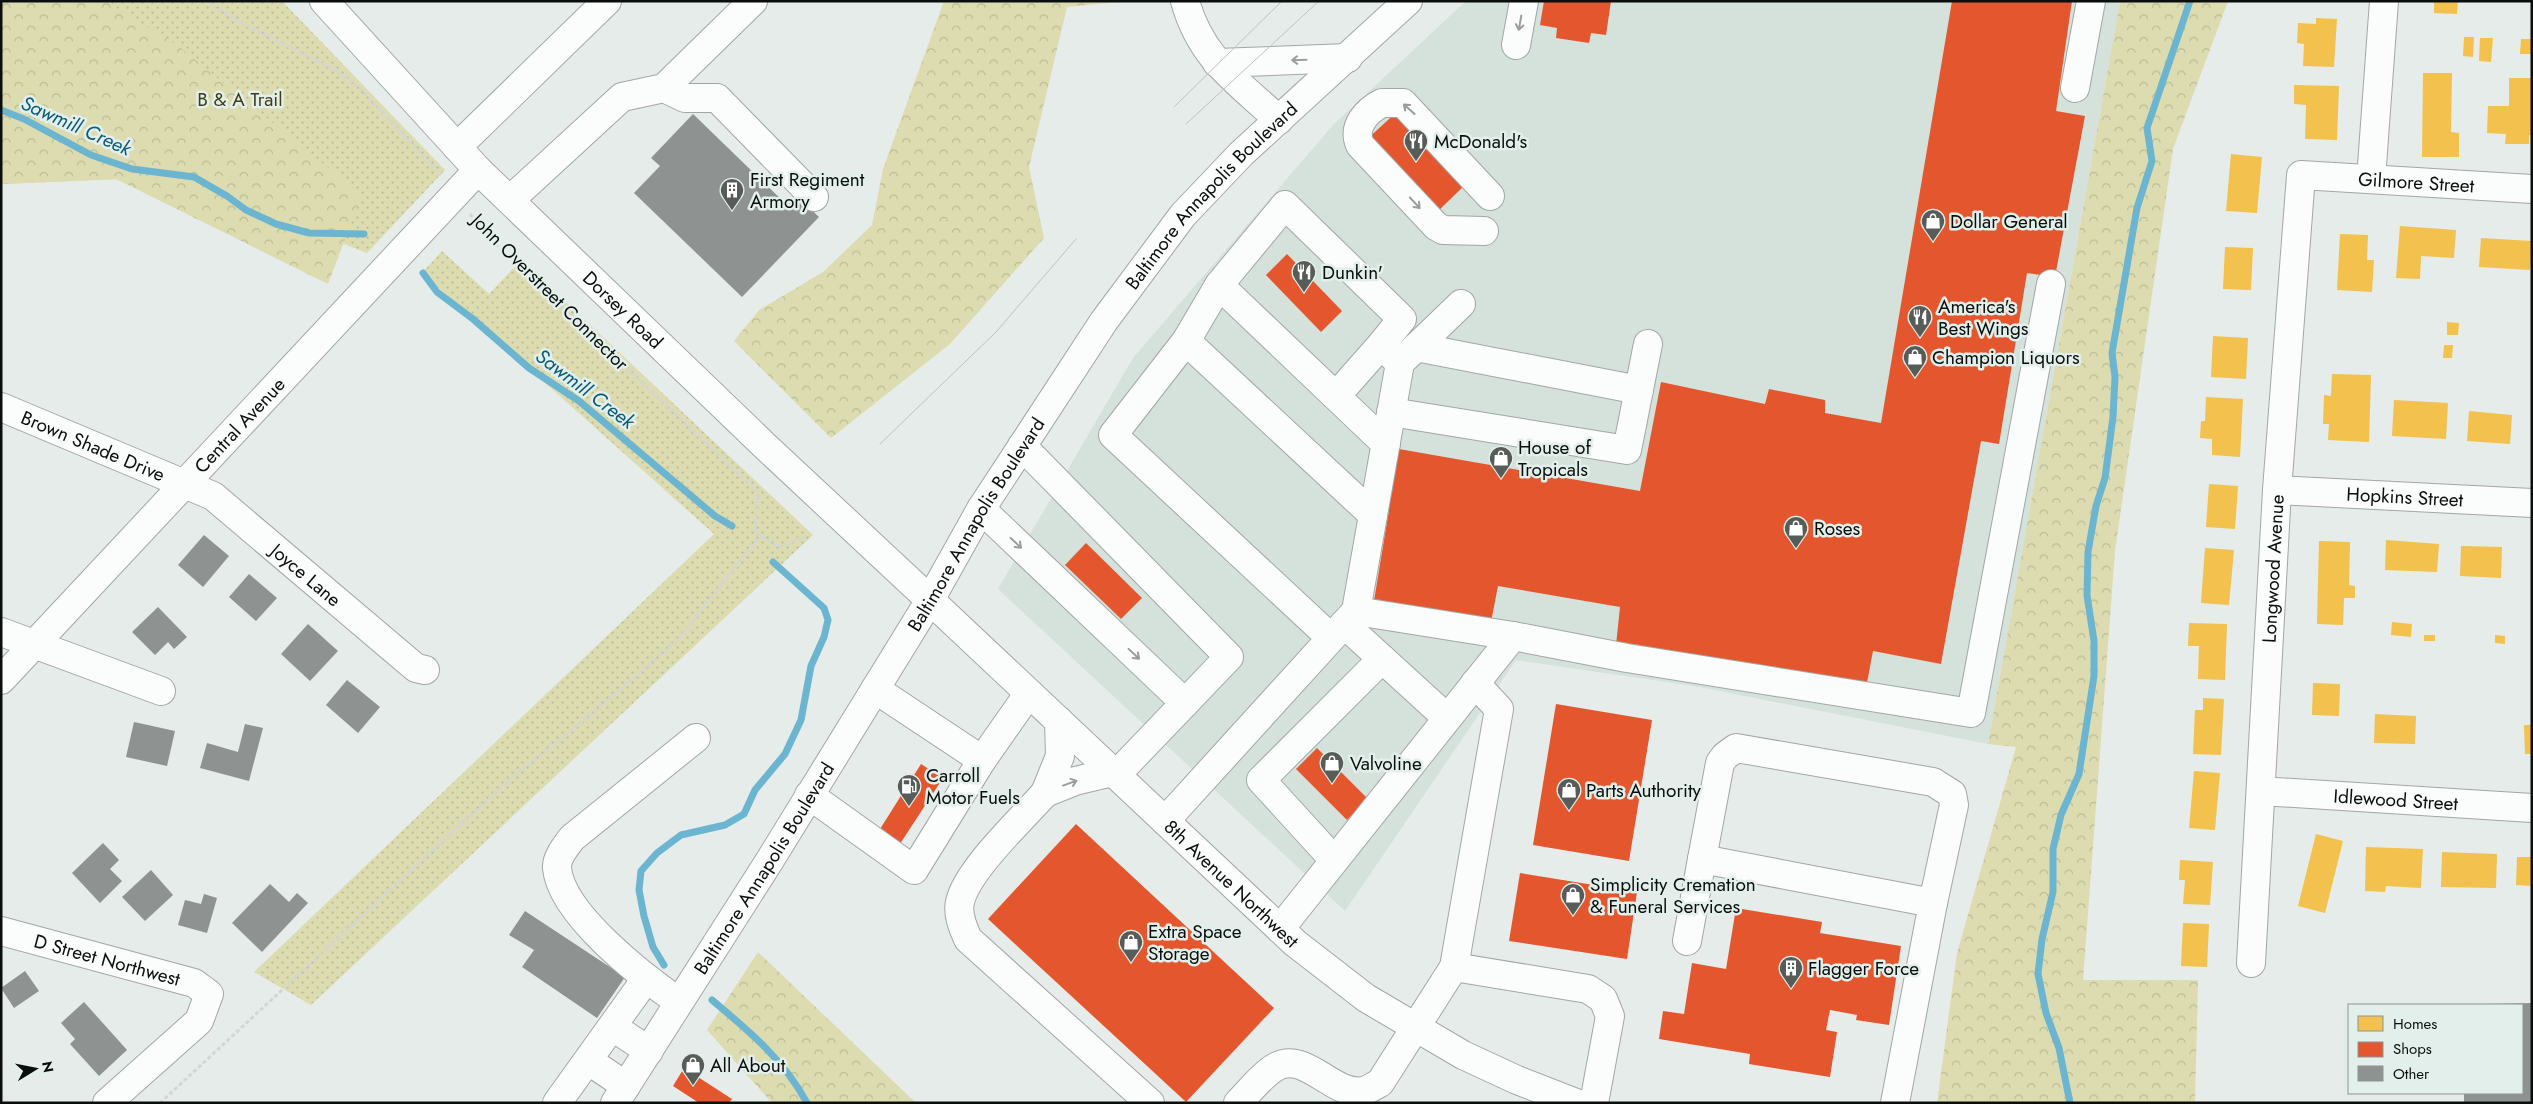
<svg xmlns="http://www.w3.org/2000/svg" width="2533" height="1104" font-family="Jost,sans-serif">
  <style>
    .built { fill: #d5e1db }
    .grass { fill: url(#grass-dots) }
    .forest { fill: url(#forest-crowns) }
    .homes { fill: #f2c14e }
    .shops { fill: #e4572e }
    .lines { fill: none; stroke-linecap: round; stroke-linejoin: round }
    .stream { stroke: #6cb5d1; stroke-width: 7 }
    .building { fill: #8e9291 }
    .minor-casing { stroke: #a2a7a5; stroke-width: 30 }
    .major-casing { stroke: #a2a7a5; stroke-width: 30 }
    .path { stroke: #d4d6d5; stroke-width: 3; stroke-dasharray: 4 2.5; stroke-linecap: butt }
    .minor { stroke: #fbfcfc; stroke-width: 28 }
    .major { stroke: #fbfcfc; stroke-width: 28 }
    .tram { stroke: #c0c2c1; stroke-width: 1 }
    .oneway { stroke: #9b9d9c }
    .labels { text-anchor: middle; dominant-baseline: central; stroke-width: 5; stroke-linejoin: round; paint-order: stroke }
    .park-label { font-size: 19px; fill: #3f3c17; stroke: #e3efea }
    .poi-label { font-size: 19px; fill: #0a0e0c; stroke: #e3efea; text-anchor: start }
    .street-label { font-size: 19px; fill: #0a0e0c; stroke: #e3efea }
    .water-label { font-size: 20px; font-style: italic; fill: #0c5c79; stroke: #e3efea }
  </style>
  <defs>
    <pattern id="grass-dots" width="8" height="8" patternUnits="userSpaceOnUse" patternTransform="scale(1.25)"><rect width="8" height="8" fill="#dcdcb0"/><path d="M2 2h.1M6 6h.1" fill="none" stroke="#bbbc96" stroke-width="1.8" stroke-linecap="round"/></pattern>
    <pattern id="forest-crowns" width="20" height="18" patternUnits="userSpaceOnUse" patternTransform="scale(1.25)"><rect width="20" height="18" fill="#dcdcb0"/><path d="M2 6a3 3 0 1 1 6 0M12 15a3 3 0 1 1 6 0" fill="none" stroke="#bbbc96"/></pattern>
  </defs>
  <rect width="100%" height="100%" fill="#e6ece9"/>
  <path class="built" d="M1466,1H2120L1988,744L1694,686L1516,660L1345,911L998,589L1133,358L1334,124Z"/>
  <g class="grass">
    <path d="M1,1H282L445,170L367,253L171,177L1,184Z"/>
    <path d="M442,251L489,294L521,260L813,535L311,1005L254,972L714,534L422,273Z"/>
  </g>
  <g class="forest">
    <path d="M1,1H105L177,45L362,195L328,284L116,179L1,184Z"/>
    <path d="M944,1H1127L1067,7L1029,167L1044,238L950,344L831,438L734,341L759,310L823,272L872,225L883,169Z"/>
    <path d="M2120,1H2228L2173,149L2115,551L2083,980H2198L2195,1103H1937L1957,953L2016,747L1988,744Z"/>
    <path d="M758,952L916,1103H772L707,1030Z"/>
  </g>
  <g class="homes">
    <path d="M2434,1H2458L2457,14L2434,13Z"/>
    <path d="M2316,18L2337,19L2334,67L2303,66L2304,44L2297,43L2298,23L2316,24Z"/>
    <path d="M2464,37H2474L2473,57L2463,56Z"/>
    <path d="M2480,38H2493L2491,62L2479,61Z"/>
    <path d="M2521,39H2532V54H2520Z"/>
    <path d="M2423,73H2452L2451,132L2459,133V157H2422Z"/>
    <path d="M2509,78H2532V136L2529,135V144H2505L2506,134L2487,133L2488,106H2509Z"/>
    <path d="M2294,85L2339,86L2337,140L2305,139L2306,105L2294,104Z"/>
    <path d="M2231,154L2262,157L2257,213L2226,211Z"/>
    <path d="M2400,226L2456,230L2454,258L2421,256L2420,279L2396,278Z"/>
    <path d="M2340,234L2368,235L2367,260H2374L2372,292L2337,290Z"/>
    <path d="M2481,238L2532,241L2530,270L2479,267Z"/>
    <path d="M2225,247L2253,248L2251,290L2223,289Z"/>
    <path d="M2447,322L2459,323L2458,335H2447Z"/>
    <path d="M2213,336L2248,338L2246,379L2211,377Z"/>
    <path d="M2444,345H2453L2452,358H2443Z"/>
    <path d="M2332,374L2371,375L2369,442L2328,440L2329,424H2323L2324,395L2331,396Z"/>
    <path d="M2206,397L2243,399L2240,457L2212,455V439L2200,438L2201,421H2205Z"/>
    <path d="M2394,400L2448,403L2446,439L2392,436Z"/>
    <path d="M2469,411L2512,415L2510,444L2467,441Z"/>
    <path d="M2209,484L2238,486L2235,529L2206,527Z"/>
    <path d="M2386,540L2439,544L2437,572L2385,570Z"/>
    <path d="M2319,541L2350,542L2349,585L2355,586V598H2344L2343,625L2317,624Z"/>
    <path d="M2461,546L2502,547L2501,578L2460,576Z"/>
    <path d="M2205,548L2234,550L2229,605L2201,603Z"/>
    <path d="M2392,622L2412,624L2411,637L2391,635Z"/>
    <path d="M2189,623L2227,624L2225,680L2198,679L2199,646H2188Z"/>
    <rect x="2424" y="635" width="11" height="6"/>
    <path d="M2495,635L2505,636V644L2495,643Z"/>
    <path d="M2313,683L2340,684L2339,716L2312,715Z"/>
    <path d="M2203,698L2224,699L2221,755L2193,754L2195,710H2203Z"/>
    <path d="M2375,714L2416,716L2415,744L2374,743Z"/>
    <path d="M2524,725H2532V754H2525Z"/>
    <path d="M2194,771L2220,773L2215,830L2189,828Z"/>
    <path d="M2316,834L2343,841L2325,913L2298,906Z"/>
    <path d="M2366,847L2423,849L2421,888L2386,886L2385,892L2365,891Z"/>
    <path d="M2442,852L2497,854L2496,888L2441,887Z"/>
    <path d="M2517,857H2532V886L2516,885Z"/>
    <path d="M2180,860L2213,862L2210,905L2183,904L2185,880H2179Z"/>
    <path d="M2183,923L2209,924L2207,967L2181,966Z"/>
  </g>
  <g class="shops">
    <path d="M1544,1H1611L1606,35L1591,33L1589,43L1556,38L1557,28L1540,25Z"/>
    <path d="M1952,1H2072L2056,111L2085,116L2055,277L2027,273L1999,444L1981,441L1941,664L1873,651L1866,688L1616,645L1620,607L1498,586L1490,627L1373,607L1399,449L1640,491L1661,382L1765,404L1769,389L1825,400V413L1881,423Z"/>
    <path d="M1400,109L1468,182L1433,216L1364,142Z"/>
    <path d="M1287,254L1342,311L1321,332L1266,275Z"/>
    <path d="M1086,543L1142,598L1121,619L1065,565Z"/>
    <path d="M1556,704L1652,720L1629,861L1533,845Z"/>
    <path d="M1317,748L1368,799L1347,820L1296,769Z"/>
    <path d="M921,764L943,778L896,850L875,837Z"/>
    <path d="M1076,824L1274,1008L1186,1102L988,919Z"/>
    <path d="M1520,873L1637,892L1627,959L1509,941Z"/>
    <path d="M1736,908L1822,922L1820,933L1901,946L1889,1025L1856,1020L1857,1015L1830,1010L1826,1030L1837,1032L1830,1077L1749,1064L1750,1054L1659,1039L1663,1011L1684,1014L1692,963L1726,969Z"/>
    <path d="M684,1068L732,1099L729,1103H699L673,1086Z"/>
  </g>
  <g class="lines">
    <g class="stream">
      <path d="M1,110L24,119L91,155L132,169L194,177L227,196L246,210L276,224L309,233L364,234"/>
      <path d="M423,273L437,292L473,319L529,368L579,401L715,516L732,526"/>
      <path d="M664,965L653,947L644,916L639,890L641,871L657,853L681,835L725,825L744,814L755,790L785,754L801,720L811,666L824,637L828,620L824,608L773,562"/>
      <path d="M712,1000C749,1031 784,1060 807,1103"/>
      <path d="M2070,1103L2059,1048L2046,1013L2038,974L2042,939L2053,892V849L2061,815L2079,774L2094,676V641L2087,595L2088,552L2096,506L2105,478L2113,417L2115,377L2112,353L2137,208L2152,161L2147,128L2190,1"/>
    </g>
  </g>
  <g class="building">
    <path d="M693,114L787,205L796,195L819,217L742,297L634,193L660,166L651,158Z"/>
    <path d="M204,535L229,556L203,587L178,565Z"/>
    <path d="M249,574L277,598L256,621L229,597Z"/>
    <path d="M158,607L187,637L174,649L168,642L155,655L132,632Z"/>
    <path d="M308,624L338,651L310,681L281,654Z"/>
    <path d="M347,680L380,707L358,733L326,705Z"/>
    <path d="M134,722L175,731L167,766L126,757Z"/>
    <path d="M245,724L263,728L249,781L200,768L207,743L238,752Z"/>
    <path d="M103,843L119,860L110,869L122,881L100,903L72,873Z"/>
    <path d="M151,870L173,895L145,921L122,897Z"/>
    <path d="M270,884L289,902L297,893L308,903L262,952L232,923Z"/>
    <path d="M204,894L217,898L207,933L178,925L185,900L201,904Z"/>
    <path d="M525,911L625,977L597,1018L522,967L534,950L509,935Z"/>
    <path d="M25,971L39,991L14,1008L1,988Z"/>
    <path d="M84,1002L127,1050L99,1076L70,1044L75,1039L61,1023Z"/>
    <path d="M2532,1003V1103H2464V1093H2522V1005L2485,1004Z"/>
  </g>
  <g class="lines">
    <g class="minor-casing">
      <g id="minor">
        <path d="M1185,1C1201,59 1238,82 1279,120"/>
        <path d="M1516,45L1524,1"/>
        <path d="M664,88L685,98H717L814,197"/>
        <path d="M2075,88L2091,1"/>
        <path d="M457,147L607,1"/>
        <path d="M2371,179L2384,1"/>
        <path d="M510,200L622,97L664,88L753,1"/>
        <path d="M1484,231L1443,230L1436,226L1360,145C1352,127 1366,111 1382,103H1403L1490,196"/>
        <path d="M1186,341L1219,285"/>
        <path d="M1416,347L1639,390"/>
        <path d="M1406,357L1461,304"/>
        <path d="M1336,396L1381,345"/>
        <path id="s1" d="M1,407L213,496L416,668L425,670"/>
        <path d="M1391,412L1627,450L1648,344"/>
        <path d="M1022,446L1229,657L1116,775"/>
        <path id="s2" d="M2277,490L2532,503"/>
        <path d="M981,509L1185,703"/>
        <path id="s3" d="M930,600L1295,943L1366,998L1463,1055L1517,1080L1576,1103"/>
        <path d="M1344,624L1447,718"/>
        <path d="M1,632L161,691"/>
        <path d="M1513,636L1627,658L1971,713L2051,284"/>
        <path d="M1331,638L1113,435L1186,341L1373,515"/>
        <path id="s4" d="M1,680L478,170"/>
        <path d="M875,689L982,760"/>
        <path d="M1059,721L1060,756L1045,793L1075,781L1113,772"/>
        <path id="s5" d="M2261,791L2532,808"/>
        <path d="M1045,793C1022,819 967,870 960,902C957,914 963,928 968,939L1150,1103"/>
        <path d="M809,795L914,870L982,760L1029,693"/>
        <path d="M1165,821L1356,611L1400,363L1381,345L1402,319L1285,205L1219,285L1386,444"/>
        <path d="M1702,859L1720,763L1725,756L1736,748L1933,782L1952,794L1954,805L1933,903"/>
        <path d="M1334,860L1261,780L1382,659"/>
        <path d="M1280,929L1513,636L1356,611"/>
        <path id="s6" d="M1,931L194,983L209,994L199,1021L107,1103"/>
        <path d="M1687,941L1702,859L1933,903L1895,1103"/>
        <path id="s7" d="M2251,963L2277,490L2301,175L2532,189"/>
        <path d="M1454,967L1588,989L1603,999L1610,1016L1594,1103"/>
        <path d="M679,1002C643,977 561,914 557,868C556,858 566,846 572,838L696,738"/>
        <path d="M613,1027L649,1051"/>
        <path d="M589,1061L626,1086"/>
        <path d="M557,1103L646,979"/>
        <path d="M1238,1103C1249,1092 1261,1076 1274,1068C1304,1048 1333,1097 1363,1091C1369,1090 1375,1085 1380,1083L1454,967L1499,709L1475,683"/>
      </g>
    </g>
    <g class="major-casing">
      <g id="major">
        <path id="s8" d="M324,1L478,170L765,446L930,600"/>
        <path d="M1217,63L1348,58"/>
        <path id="s9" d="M615,1103L770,860L930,600L981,509L1104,321L1183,215L1241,154L1408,1"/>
      </g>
    </g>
    <g class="path">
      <path d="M208,1L236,20L337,71L359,88L441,175"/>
      <path d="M470,214L484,233L758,492L755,529L760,536L779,547L805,536"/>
      <path d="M160,1103L512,777L582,722L680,638L760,536"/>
    </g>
    <use href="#minor" class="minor"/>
    <use href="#major" class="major"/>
    <g class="tram">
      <path d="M1174,107L1282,1"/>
      <path d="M1186,124L1319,1"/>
      <path d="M880,444L996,332L1076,239"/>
    </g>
  </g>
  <defs><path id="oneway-shaft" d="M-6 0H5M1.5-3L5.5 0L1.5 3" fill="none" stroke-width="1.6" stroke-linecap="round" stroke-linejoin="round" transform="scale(1.25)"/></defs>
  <g class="oneway">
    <use href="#oneway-shaft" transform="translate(1520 23) rotate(100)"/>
    <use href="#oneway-shaft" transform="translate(1299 60) rotate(178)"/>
    <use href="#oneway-shaft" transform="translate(1409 109) rotate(-138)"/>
    <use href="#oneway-shaft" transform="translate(1415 203) rotate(47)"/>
    <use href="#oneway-shaft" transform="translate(1016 543) rotate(43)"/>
    <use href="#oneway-shaft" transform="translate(1134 654) rotate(43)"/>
    <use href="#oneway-shaft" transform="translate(1070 783) rotate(-20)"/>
  </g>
  <defs>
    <g id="restaurant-pin" transform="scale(1.25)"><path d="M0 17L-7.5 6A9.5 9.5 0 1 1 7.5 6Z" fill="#575c59" stroke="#e3efea"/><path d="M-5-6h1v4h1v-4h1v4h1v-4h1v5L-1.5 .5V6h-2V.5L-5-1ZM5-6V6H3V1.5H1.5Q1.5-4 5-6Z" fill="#fff"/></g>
    <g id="building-pin" transform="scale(1.25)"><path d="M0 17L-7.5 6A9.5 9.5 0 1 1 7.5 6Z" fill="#575c59" stroke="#e3efea"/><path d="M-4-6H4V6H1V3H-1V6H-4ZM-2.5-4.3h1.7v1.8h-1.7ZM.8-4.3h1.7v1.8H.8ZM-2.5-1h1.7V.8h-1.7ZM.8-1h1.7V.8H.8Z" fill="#fff"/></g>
    <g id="shop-pin" transform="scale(1.25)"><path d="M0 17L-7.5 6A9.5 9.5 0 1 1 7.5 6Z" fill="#575c59" stroke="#e3efea"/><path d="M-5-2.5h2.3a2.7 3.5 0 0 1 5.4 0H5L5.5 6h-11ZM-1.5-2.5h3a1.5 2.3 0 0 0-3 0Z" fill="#fff"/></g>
    <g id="fuel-pin" transform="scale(1.25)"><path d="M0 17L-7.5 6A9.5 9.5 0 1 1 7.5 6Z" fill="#575c59" stroke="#e3efea"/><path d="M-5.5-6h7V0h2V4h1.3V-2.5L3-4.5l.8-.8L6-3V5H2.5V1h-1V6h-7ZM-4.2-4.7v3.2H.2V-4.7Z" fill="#fff"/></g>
  </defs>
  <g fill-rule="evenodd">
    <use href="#restaurant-pin" x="1416" y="141"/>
    <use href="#building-pin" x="732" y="190"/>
    <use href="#shop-pin" x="1933" y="221"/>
    <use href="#restaurant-pin" x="1304" y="272"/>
    <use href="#restaurant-pin" x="1920" y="317"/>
    <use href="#shop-pin" x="1915" y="357"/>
    <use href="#shop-pin" x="1501" y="458"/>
    <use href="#shop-pin" x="1796" y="528"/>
    <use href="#shop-pin" x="1332" y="763"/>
    <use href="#fuel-pin" x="909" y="786"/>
    <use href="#shop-pin" x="1569" y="790"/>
    <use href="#shop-pin" x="1573" y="895"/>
    <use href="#shop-pin" x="1131" y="942"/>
    <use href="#building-pin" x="1791" y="968"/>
    <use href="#shop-pin" x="693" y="1065"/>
  </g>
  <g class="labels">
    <g class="park-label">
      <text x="240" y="99">B &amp; A Trail</text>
    </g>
    <g class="poi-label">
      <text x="1434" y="141">McDonald's</text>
      <text x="750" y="179">First Regiment<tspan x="750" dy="22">Armory</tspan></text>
      <text x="1950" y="221">Dollar General</text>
      <text x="1322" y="272">Dunkin'</text>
      <text x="1938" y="306">America's<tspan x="1938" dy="22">Best Wings</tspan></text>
      <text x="1932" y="357">Champion Liquors</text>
      <text x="1518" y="447">House of<tspan x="1518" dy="22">Tropicals</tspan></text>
      <text x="1814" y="528">Roses</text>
      <text x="1350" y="763">Valvoline</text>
      <text x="926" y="775">Carroll<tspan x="926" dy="22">Motor Fuels</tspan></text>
      <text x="1586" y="790">Parts Authority</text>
      <text x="1590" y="884">Simplicity Cremation<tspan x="1590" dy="22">&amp; Funeral Services</tspan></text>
      <text x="1148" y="931">Extra Space<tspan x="1148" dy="22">Storage</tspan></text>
      <text x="1808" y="968">Flagger Force</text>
      <text x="710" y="1065">All About</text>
    </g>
    <g class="street-label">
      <text stroke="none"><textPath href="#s7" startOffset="905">Gilmore Street</textPath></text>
      <text stroke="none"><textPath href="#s9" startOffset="1088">Baltimore Annapolis Boulevard</textPath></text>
      <text transform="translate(550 292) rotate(45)">John Overstreet Connector</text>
      <text stroke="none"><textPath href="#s8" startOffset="430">Dorsey Road</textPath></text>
      <text stroke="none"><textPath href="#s4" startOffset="349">Central Avenue</textPath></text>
      <text stroke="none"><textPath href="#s1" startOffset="100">Brown Shade Drive</textPath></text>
      <text stroke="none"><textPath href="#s2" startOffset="128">Hopkins Street</textPath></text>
      <text stroke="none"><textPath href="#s9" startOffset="682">Baltimore Annapolis Boulevard</textPath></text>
      <text stroke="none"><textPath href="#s7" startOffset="395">Longwood Avenue</textPath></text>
      <text stroke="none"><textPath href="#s1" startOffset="352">Joyce Lane</textPath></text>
      <text stroke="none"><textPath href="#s5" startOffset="135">Idlewood Street</textPath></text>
      <text stroke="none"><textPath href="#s9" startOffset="278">Baltimore Annapolis Boulevard</textPath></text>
      <text stroke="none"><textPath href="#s3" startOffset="414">8th Avenue Northwest</textPath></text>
      <text stroke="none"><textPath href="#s6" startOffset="110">D Street Northwest</textPath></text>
    </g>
    <g class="water-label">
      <text transform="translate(76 126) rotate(24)">Sawmill Creek</text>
      <text transform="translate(585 389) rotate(37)">Sawmill Creek</text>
    </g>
  </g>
  <rect width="2533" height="1104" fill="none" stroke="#0a0e0c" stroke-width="5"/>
  <rect x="2348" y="1004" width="175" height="90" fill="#e3efea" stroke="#8c9591"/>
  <rect x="2358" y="1016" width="25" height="15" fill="#f2c14e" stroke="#8c9591"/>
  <text x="2393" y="1029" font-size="15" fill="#0a0e0c">Homes</text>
  <rect x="2358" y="1042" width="25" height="15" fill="#e4572e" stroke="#8c9591"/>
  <text x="2393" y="1054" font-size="15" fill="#0a0e0c">Shops</text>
  <rect x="2358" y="1066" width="25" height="15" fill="#8e9291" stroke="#8c9591"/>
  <text x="2393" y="1079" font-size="15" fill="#0a0e0c">Other</text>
  <g transform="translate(35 1069) rotate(80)" stroke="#e3efea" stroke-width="4" paint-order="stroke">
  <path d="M0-4L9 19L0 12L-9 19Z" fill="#0a0e0c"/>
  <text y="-8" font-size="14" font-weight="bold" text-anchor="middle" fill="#0a0e0c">N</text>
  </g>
</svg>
